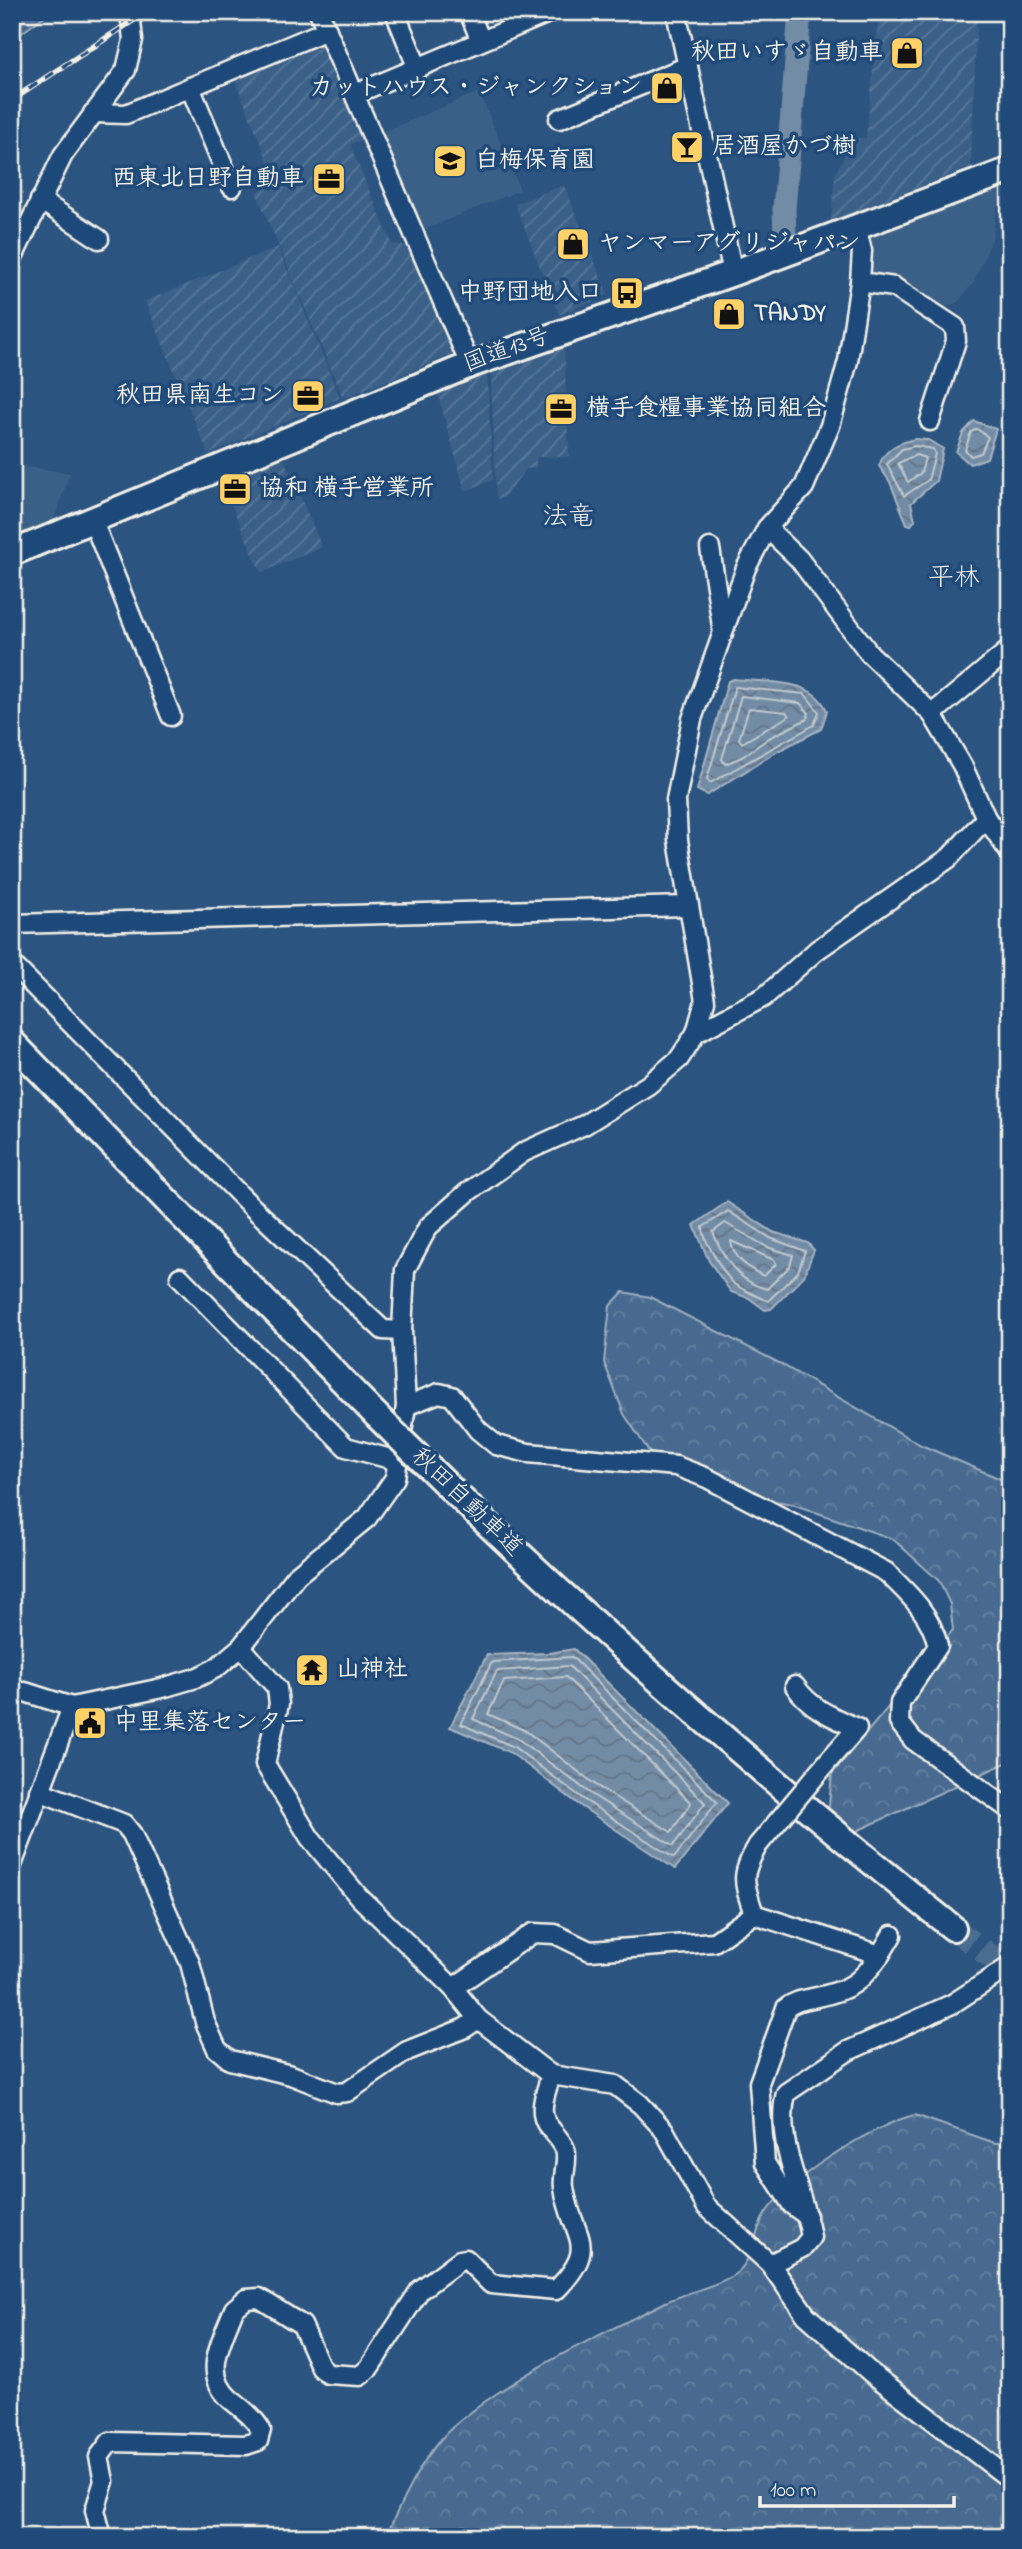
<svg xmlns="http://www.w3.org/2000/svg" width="1022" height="2549" font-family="'Indie Flower','Klee One',sans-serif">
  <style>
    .built { fill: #3b6088 }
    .industrial { fill: url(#industrial-furrows) }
    .forest { fill: url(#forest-crowns); stroke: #9eaebc; stroke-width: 2 }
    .water { fill: url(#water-waves); stroke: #a7b4c0; stroke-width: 2 }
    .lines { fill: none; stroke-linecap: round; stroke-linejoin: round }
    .shore { stroke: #c0c9ce; stroke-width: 2 }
    .river { stroke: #738ca6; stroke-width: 23 }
    .highway-tunnel { stroke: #4a6c90; stroke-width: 24; stroke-dasharray: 24 12; stroke-linecap: butt }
    .minor-casing { stroke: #f4f1e8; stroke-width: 23 }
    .highway-casing { stroke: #f4f1e8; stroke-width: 30 }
    .minor { stroke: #1f4a7a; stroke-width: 18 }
    .highway { stroke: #1f4a7a; stroke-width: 24 }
    .rail-casing { stroke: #f4f1e8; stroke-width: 6 }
    .rail { stroke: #1f4a7a; stroke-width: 3.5; stroke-dasharray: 10; stroke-linecap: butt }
    .minor-bridge-casing { stroke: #f4f1e8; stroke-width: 23; stroke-linecap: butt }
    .highway-bridge-casing { stroke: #f4f1e8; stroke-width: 30; stroke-linecap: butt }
    .minor-bridge { stroke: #1f4a7a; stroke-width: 18 }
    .highway-bridge { stroke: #1f4a7a; stroke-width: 24 }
    .labels { text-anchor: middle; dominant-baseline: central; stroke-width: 7; stroke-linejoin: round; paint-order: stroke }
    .poi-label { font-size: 24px; font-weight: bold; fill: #f4f1e8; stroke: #1f4a7a; text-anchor: start }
    .street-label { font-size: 24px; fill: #f4f1e8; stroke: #1f4a7a }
    .neighbourhood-label { font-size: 26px; fill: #f4f1e8; stroke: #1f4a7a }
  </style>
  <defs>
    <pattern id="industrial-furrows" width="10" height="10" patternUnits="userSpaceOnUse" patternTransform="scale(1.75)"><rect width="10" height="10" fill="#3b6088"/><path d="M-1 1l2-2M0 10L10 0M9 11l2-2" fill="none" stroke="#587799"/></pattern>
    <pattern id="forest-crowns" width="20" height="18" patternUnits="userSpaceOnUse" patternTransform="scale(1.75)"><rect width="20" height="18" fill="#496b90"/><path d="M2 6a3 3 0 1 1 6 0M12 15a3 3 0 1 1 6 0" fill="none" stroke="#6481a0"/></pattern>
    <pattern id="water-waves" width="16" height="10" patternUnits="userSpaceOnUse" patternTransform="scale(1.75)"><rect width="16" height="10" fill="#738ca6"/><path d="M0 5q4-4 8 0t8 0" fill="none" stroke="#647484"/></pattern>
  </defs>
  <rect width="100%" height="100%" fill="#2c5481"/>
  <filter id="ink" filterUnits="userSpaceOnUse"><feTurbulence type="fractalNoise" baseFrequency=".0143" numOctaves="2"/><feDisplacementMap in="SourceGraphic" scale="14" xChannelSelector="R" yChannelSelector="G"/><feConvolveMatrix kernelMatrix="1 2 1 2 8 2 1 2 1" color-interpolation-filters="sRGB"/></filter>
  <g filter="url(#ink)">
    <g class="built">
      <path d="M479,92L520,190L421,231L380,133Z"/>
      <path d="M1000,191L992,238L974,282L958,302L942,309L872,276L870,231Z"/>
      <path d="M27,467L70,473L52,524L12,543V470Z"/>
    </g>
    <g class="industrial">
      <path d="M879,12H977L971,167L831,221L835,175L852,139L866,138Z"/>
      <path d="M323,40L367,137L350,145L392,244L411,246L456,353L343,398L256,192L276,182L234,77Z"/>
      <path d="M564,185L608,295L559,315L515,204Z"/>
      <path d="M278,247L340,398L208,454L145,301Z"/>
      <path d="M564,342L569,457H536V468L526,469L504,498L496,499L491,375L531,354Z"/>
      <path d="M487,373L493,480L465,491L436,387L470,380Z"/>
      <path d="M280,450L322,547L261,573L219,476Z"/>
    </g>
    <g class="forest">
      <path d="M12,12H50L12,40Z"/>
      <path d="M623,1292L650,1297L779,1363L921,1445L1010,1483V1761L848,1835L828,1815L832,1774L953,1630L950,1604L939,1581L893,1539L792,1504L715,1490L660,1468L624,1414L604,1362L610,1306Z"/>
      <path d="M915,2115L995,2143L1010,2142V2537H386C401,2501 425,2450 455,2425C517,2372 594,2338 666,2302C687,2292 718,2286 735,2274C752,2263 754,2234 763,2218C781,2182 876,2123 915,2115Z"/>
    </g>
    <g class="water">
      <path d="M974,421L996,429L987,458L970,464L956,452L963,433Z"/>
      <path d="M915,439L928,440L943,449L936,481L911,503L915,520L911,525L907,524L890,482L879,466C885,448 898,443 915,439Z"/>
      <path d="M734,679C765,683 813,677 827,711L821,729L778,751L707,795L697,790L728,681Z"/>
      <path d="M727,1202L773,1232L808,1243L814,1250L804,1276L771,1309L765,1310L749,1298L731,1292L709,1261L694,1225Z"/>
      <path d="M574,1649L728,1803L675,1869L582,1807L511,1753L450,1727L487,1655L549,1653Z"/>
    </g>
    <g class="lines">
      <g class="shore">
        <path d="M977,429L988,437L981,453L971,456L965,450L971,432Z"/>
        <path d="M915,446L933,449L935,454L928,480L904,496L887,464L902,449Z"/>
        <path d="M916,455L925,458L921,473L908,482L898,463Z"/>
        <path d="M735,687L805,694L819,712L814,725L710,783L707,779Z"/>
        <path d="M741,696L800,703L809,713L807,719L769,738L742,757L725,764L722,759Z"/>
        <path d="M749,708L786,712L789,716L742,743L739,739Z"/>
        <path d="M728,1211L770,1238L805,1251L798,1272L768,1301C764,1300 738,1287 734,1284C725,1275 702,1239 703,1227Z"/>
        <path d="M725,1223L767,1247L793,1255L790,1266L767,1289C740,1283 723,1258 713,1232Z"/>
        <path d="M731,1241L774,1260L776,1264L764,1276C750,1270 732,1257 731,1241Z"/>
        <path d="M572,1657L717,1802L674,1858L586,1801L514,1747L461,1724L492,1662Z"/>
        <path d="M569,1666L705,1803L673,1846L591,1794L518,1739L473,1719L497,1671Z"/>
        <path d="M566,1677L691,1803L671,1832L597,1786L526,1731L488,1714L504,1681Z"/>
      </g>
      <path class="river" d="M785,234L784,210L800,12"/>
      <path class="highway-tunnel" d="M953,1928L1010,1971"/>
      <g class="minor-casing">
        <g id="minor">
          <path d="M319,12L470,365"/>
          <path d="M395,12L418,69"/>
          <path d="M469,12L481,41"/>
          <path d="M676,12L733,273"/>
          <path d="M190,87L232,187"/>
          <path d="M355,94L551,12"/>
          <path d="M93,113L126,114L327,30"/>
          <path d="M559,119L688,66"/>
          <path d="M40,200L99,239"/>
          <path d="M12,259L63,155L126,70L133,40L130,12"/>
          <path d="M860,282L894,287L955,327L956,341L930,421"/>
          <path d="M92,519L171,716"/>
          <path d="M767,528L799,559L869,653L932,714L962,765L986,818L1010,853"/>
          <path d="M710,548L723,633"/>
          <path d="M932,714L1010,649"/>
          <path d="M12,924L688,906"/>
          <path d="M12,964L253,1208L383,1330L402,1331"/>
          <path d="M696,1033L764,997L817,950L949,858L986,818"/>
          <path d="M180,1277L346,1447L398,1461"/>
          <path d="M406,1406L439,1393L452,1396L478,1430L496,1445L528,1453L676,1466L707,1478L886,1572C909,1594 931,1614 938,1646L900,1703L899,1722L913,1740L1010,1810"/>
          <path d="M241,1647L277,1688L279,1704L265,1764L310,1838L359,1897L453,1988L478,2019L551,2075L615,2085L640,2104L664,2130L706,2206L770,2264L806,2315L870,2372L1010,2479"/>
          <path d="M795,1686C811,1709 832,1717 857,1728L829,1760"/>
          <path d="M12,1692H25L72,1707L162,1688L196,1678L216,1668L241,1647L297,1575L367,1518L395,1478L406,1406L402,1331L405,1270L428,1227L468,1192L524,1152L584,1125L648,1085L679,1059L696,1033L705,1001L678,840L676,800L692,719L746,568L767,528L804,487L830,426L848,361L860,282L862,251L856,227"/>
          <path d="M39,1791L124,1824L132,1834L190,1963L205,2022L217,2049L230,2060L291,2075L337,2093L347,2092L407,2051L465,2028L478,2019"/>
          <path d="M12,1865L72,1707"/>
          <path d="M754,1914L880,1955C861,1982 851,1990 817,1997C805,2000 796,2000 786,2008L759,2083L765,2163L792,2205L807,2216"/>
          <path d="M754,1914C743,1881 740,1875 758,1845"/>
          <path d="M880,1955L892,1935"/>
          <path d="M453,1988L533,1933L555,1934L590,1951L714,1942L754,1914"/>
          <path d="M770,2264L802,2248L811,2237C803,2189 774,2142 786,2093L848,2051L952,2004L1010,1966"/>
          <path d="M102,2537L95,2510L104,2481L99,2457L110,2442L246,2445L258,2441L261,2430C254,2417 241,2408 230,2399C201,2373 223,2339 234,2309L246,2299L259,2298L302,2325L321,2368L328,2374L360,2376L369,2368L420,2290L460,2260L466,2259L491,2284L556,2290C602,2244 571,2238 564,2187C562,2175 569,2161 565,2149C561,2139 552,2132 546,2123C538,2109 547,2089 551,2075"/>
        </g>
      </g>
      <g class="highway-casing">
        <g id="highway">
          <path d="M12,553L470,365L733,273L1010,170"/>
          <path d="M12,1042L377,1416"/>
          <path d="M452,1490C612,1644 779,1789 953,1928"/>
        </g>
      </g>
      <use href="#minor" class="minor"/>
      <use href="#highway" class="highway"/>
      <g class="rail-casing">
        <path id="rail" d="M12,100L146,12"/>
      </g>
      <use href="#rail" class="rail"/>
      <g class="minor-bridge-casing">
        <path id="minor-bridge" d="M758,1845L829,1760"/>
      </g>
      <g class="highway-bridge-casing">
        <path id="highway-bridge" d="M377,1416L452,1490"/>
      </g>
      <use href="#minor-bridge" class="minor-bridge"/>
      <use href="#highway-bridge" class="highway-bridge"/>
    </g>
  </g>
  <defs>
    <g id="shop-square" transform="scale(1.75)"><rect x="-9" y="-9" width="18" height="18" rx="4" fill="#ffd166" stroke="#1f4a7a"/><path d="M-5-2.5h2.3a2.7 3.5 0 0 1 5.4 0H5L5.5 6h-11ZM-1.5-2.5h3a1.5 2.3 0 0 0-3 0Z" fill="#111"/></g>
    <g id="bar-square" transform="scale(1.75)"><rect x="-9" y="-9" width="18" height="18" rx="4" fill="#ffd166" stroke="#1f4a7a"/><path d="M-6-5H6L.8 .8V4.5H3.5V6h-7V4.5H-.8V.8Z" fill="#111"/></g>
    <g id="school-square" transform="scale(1.75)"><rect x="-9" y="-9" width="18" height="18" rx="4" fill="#ffd166" stroke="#1f4a7a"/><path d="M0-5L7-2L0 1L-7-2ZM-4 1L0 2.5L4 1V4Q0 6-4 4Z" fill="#111"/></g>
    <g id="office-square" transform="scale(1.75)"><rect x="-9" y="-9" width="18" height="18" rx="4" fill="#ffd166" stroke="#1f4a7a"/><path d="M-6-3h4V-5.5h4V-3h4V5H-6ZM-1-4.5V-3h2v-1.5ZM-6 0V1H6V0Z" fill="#111"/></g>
    <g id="bus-square" transform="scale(1.75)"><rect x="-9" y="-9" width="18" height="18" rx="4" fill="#ffd166" stroke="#1f4a7a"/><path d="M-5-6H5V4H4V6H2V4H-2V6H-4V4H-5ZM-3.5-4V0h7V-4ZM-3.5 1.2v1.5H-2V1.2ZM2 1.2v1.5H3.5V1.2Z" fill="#111"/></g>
    <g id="temple-square" transform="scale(1.75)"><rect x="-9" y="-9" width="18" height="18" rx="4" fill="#ffd166" stroke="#1f4a7a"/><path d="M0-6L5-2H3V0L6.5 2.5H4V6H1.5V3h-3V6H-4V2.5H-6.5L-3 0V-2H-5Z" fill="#111"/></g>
    <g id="civic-square" transform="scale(1.75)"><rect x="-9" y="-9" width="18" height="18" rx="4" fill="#ffd166" stroke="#1f4a7a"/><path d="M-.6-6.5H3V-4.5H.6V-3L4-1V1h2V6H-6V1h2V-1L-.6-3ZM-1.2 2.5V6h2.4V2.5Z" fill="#111"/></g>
  </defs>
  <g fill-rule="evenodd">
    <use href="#shop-square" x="907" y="53"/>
    <use href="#shop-square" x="667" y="88"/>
    <use href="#bar-square" x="687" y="147"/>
    <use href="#school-square" x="450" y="161"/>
    <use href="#office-square" x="329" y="179"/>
    <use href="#shop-square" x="573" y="244"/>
    <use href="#bus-square" x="627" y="293"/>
    <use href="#shop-square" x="729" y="314"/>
    <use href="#office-square" x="308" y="396"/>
    <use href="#office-square" x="561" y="409"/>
    <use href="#office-square" x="235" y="489"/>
    <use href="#temple-square" x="312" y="1670"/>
    <use href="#civic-square" x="90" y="1723"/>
  </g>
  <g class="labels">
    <g class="poi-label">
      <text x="883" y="53" text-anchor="end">秋田いすゞ自動車</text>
      <text x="642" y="88" text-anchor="end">カットハウス・ジャンクション</text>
      <text x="712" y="147">居酒屋かづ樹</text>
      <text x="475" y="161">白梅保育園</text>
      <text x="304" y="179" text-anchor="end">西東北日野自動車</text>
      <text x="598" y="244">ヤンマーアグリジャパン</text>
      <text x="602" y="293" text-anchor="end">中野団地入口</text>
      <text x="754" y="314">TANDY</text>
      <text x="284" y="396" text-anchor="end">秋田県南生コン</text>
      <text x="586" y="409">横手食糧事業協同組合</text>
      <text x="260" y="489">協和 横手営業所</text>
      <text x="336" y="1670">山神社</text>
      <text x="114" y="1723">中里集落センター</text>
    </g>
    <g class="street-label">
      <text transform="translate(507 351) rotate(-20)">国道13号</text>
      <text transform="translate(466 1503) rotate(44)">秋田自動車道</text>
    </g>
    <g class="neighbourhood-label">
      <text x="568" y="518">法竜</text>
      <text x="954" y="579">平林</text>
    </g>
  </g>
  <rect width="1022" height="2549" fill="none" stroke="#1f4a7a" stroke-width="42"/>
  <rect x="21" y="21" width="980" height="2507" fill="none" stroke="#f4f1e8" stroke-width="2.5" filter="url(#ink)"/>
  <path d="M760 2496v10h194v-10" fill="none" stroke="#f4f1e8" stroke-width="3.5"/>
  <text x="770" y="2496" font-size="21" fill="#f4f1e8" stroke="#1f4a7a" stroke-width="5" paint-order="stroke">100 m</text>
</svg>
